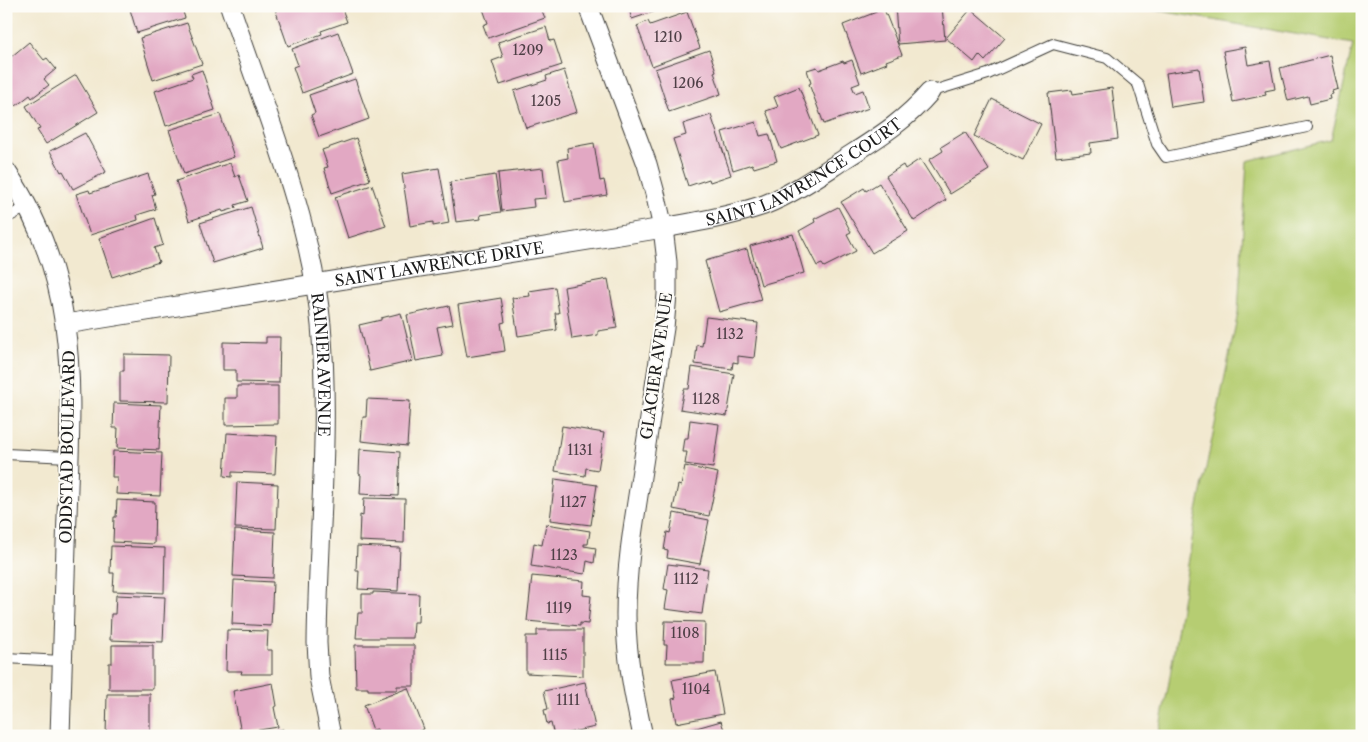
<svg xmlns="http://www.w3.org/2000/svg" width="1368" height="742" font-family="'Libre Caslon Text',serif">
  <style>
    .grass { fill: #b6cd72; stroke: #697447 }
    .building { fill: #e2a8c3 }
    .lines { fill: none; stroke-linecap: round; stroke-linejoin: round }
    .lane-casing { stroke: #3c3b37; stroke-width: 12 }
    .street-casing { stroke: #3c3b37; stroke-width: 21 }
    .lane { stroke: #fff; stroke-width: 10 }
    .street { stroke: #fff; stroke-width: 19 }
    .labels { text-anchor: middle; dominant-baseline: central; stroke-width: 4; stroke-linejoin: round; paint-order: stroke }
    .number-label { font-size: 14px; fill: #4e3f46 }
    .street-label { font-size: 16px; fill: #1c1c1c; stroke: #fdfcf7 }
  </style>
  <rect width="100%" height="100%" fill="#fdfcf7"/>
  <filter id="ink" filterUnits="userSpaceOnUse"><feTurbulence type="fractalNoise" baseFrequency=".02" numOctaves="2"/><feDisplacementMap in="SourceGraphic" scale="10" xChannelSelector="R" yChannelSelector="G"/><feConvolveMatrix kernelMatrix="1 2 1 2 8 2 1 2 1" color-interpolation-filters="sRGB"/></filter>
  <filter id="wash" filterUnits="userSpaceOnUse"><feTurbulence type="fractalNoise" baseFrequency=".0096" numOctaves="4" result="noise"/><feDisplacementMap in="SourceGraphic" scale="20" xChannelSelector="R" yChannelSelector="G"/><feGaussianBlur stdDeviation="1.12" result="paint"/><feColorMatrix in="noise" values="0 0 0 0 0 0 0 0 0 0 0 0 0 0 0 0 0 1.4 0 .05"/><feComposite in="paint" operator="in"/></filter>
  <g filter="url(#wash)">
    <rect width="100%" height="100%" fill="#f2e9d0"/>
    <path class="grass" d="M1131,6H1362V736H1158L1168,688L1195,521L1238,313L1247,161L1331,140L1353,44Z"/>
    <g id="blocks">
      <g class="building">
        <path d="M129,6H181L185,18L137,33Z"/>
        <path d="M274,6H341L347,22L321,31L322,34L288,46Z"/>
        <path d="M482,6H540L545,18L488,38L483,25L488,23Z"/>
        <path d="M628,6H668V7L632,19Z"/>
        <path d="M895,6H942L945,40L898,44Z"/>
        <path d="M884,9L902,55L886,61L887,63L861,73L843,25Z"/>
        <path d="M971,9L1005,38L985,61L979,55L974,62L946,38Z"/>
        <path d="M687,12L700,48L652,66L637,26L648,21L650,25Z"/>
        <path d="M187,23L202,64L153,80L140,38Z"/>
        <path d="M546,27L550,41L554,40L562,65L500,85L492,61L503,57L498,42Z"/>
        <path d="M338,32L353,74L302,93L293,67L298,65L292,49Z"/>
        <path d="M29,42L44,60L47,58L56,69L44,79L49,85L32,98L30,95L16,106L6,94V61Z"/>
        <path d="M1245,47L1248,65L1270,61L1275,89L1265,91L1266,95L1233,102L1223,51Z"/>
        <path d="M709,50L716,71L714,72L721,94L669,112L655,69Z"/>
        <path d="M1330,55L1338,89L1332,91L1333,94L1329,95L1330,99L1310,104L1308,96L1288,101L1280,68Z"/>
        <path d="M852,60L860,83L852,86L855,93L863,90L869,108L824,124L809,84L811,83L807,70L817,67L819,70L843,61L844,63Z"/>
        <path d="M1199,68L1204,102L1171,107L1166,73Z"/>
        <path d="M202,70L215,110L166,126L155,91L193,78L191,74Z"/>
        <path d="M564,70L577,112L526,128L514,91L547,80L546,76Z"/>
        <path d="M76,75L98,112L46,144L37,130L40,129L26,106Z"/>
        <path d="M355,79L369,119L319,137L311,115L315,113L309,95Z"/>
        <path d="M799,87L818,135L781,149L766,111L778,107L774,97Z"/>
        <path d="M1112,88L1118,139L1090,143L1091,153L1056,157L1048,93L1072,90L1073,94Z"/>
        <path d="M992,99L1041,124L1023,160L974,136Z"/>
        <path d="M220,114L234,157L184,174L169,130Z"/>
        <path d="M711,115L731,175L710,182L709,179L688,186L673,139L686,135L683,124Z"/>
        <path d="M756,122L760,136L769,134L777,161L754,168L752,164L733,170L722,132Z"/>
        <path d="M965,132L989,170L950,194L929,160L943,151L941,147Z"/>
        <path d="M85,133L106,172L73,189L63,171L61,172L50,151Z"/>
        <path d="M356,138L370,180L332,193L324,168L328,167L322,150Z"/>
        <path d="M594,143L600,181L604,180L607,195L565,202L558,160L568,158L567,148Z"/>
        <path d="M920,159L946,200L914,221L886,176L903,165L905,169Z"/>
        <path d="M230,163L235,177L239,175L248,201L235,205L236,208L223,212L222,210L189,221L176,181Z"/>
        <path d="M439,168L449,223L433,226V222L410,226L402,174Z"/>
        <path d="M543,168L546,198L533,199L534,207L502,211L498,173Z"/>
        <path d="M148,174L155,194L152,195L156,209L137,215L138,220L90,235L76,194L89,190L90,193Z"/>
        <path d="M495,175L501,212L480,215L481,219L456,222L450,182Z"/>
        <path d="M879,183L908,231L872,253L841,202L864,188L866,191Z"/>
        <path d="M372,185L386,226L348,238L335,197Z"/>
        <path d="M251,207L263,248L213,263L200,223Z"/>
        <path d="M838,207L851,232L847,234L856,251L824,267L822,264L817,266L799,231L815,222L814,219Z"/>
        <path d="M155,218L163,245L154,248L159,262L112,277L99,238Z"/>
        <path d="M793,234L804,273L761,285L750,246Z"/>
        <path d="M747,249L761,300L719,312L705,261Z"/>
        <path d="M608,279L617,328L598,331V335L572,339L564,287Z"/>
        <path d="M555,287L559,313H555L557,330L518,336L512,298L530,296L529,291Z"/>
        <path d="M501,298L505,322L501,323L505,351L467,357L458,305Z"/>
        <path d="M449,306L453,324L437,327L443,356L416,361L407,315Z"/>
        <path d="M401,313L413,361L370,371L359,325L381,320V318Z"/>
        <path d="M706,317L758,323L754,358L738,356V363L733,362L732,369L695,364L697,345L702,346Z"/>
        <path d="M266,337H280L279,383L236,382V370H223V342L266,343Z"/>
        <path d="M124,354L169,355L168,402L120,401V371H124Z"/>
        <path d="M692,367L734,374L727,416L680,409L684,389H689Z"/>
        <path d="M237,386H278V424L225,425V398H237Z"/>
        <path d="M367,399L410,401L407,446L361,441L363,417H366Z"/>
        <path d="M114,403L161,405L159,450L117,448L118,428H113Z"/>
        <path d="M690,420L719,424L713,468L685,464L687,452H682L684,438H688Z"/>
        <path d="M562,426L604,433L598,470L586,468L585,476L555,471Z"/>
        <path d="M227,433L277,436L275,474L232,472V477L224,476Z"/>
        <path d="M360,449L400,452L398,496L360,494L361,475L359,474Z"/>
        <path d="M113,451L162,453L160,496L116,494L117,477H112Z"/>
        <path d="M685,466L718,473L709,516L673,509L678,485L681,486Z"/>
        <path d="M555,479L597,485L591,525L550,520Z"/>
        <path d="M237,482L278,484L276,529L235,528Z"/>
        <path d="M364,498L405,499L404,543L359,541L360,515L363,516Z"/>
        <path d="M117,500L155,502L154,544L113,542L114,517H116Z"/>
        <path d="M674,513L709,520L700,564L667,558L668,551L664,550L667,532L670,533Z"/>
        <path d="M546,524L590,531L588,544H584V546L596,548L594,563L587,561L585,574L531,566L534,543L542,545Z"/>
        <path d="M235,530L275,532L273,578L233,576Z"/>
        <path d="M111,546L165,548L164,593L113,591L114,573H110Z"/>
        <path d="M357,546L400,548L398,591L358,589L359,571H356Z"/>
        <path d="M668,564L708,569L702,614L665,609L668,590L664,589Z"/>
        <path d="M532,576L584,581L583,595L591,596L588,624L580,623V626L527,621Z"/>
        <path d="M234,580L273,582L271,626L232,624Z"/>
        <path d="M373,592L419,594L418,622H414L413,638H356L358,613H362V594H373Z"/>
        <path d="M116,595L165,597L163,642L110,640L111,614H115Z"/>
        <path d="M665,621L705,622L704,663H666L667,645H664Z"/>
        <path d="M227,630L268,631L267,650H272V674H241L242,671H226Z"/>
        <path d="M537,630H583V676L526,673V636H537Z"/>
        <path d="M112,645H153V689H109V663H112Z"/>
        <path d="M355,645H414V686H397V690H368V688H356Z"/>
        <path d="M715,672L723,714L676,723L672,699L676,698L672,680Z"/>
        <path d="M585,682L595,727L554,736L551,723L547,724L544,710L548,709L544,691Z"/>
        <path d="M273,683L277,706L274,707L278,727L241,733L233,691Z"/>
        <path d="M408,688L424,729L406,736H379L377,729L373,730L364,705Z"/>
        <path d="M107,694H150V736H106Z"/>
        <path d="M721,721L726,736H680L679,733Z"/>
        <path d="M283,729L285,736H259V735Z"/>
      </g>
    </g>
  </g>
  <g filter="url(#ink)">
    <use href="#blocks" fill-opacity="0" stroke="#3c3b37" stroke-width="1"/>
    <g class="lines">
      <g class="lane-casing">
        <g id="lane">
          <path d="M930,92L988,74L1053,44L1107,58L1138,84L1157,144L1166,157L1307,127"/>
          <path d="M6,218L27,207"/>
          <path d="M6,454L69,457"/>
          <path d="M6,658L62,661"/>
        </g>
      </g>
      <g class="street-casing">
        <g id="street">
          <path id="s1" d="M230,6C264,108 311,219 321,325C330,431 318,537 317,643L319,677L331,736"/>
          <path d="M588,6L647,164L656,197L663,228L667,262V294L664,328C656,380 648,431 640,483C633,527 626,571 626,615C626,656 634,696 643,736"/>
          <path d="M6,171C82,282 71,389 67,516C64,589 62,662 60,736"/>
          <path id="s2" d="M66,324L663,228C697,222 731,216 764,205C792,194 818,176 843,160C877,138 903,123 930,92"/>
        </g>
      </g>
      <use href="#lane" class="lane"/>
      <use href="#street" class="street"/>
    </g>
  </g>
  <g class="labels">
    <g class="number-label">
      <text x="668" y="37">1210</text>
      <text x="528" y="50">1209</text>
      <text x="688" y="83">1206</text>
      <text x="546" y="101">1205</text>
      <text x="730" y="334">1132</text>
      <text x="706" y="399">1128</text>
      <text x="580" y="450">1131</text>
      <text x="573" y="502">1127</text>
      <text x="564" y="555">1123</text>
      <text x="686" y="579">1112</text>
      <text x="559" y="608">1119</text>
      <text x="685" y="633">1108</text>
      <text x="555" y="655">1115</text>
      <text x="696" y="689">1104</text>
      <text x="568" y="700">1111</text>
    </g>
    <g class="street-label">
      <text stroke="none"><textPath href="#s2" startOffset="758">SAINT LAWRENCE COURT</textPath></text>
      <text stroke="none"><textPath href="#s2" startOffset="378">SAINT LAWRENCE DRIVE</textPath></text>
      <text stroke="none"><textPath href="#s1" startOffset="372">RAINIER AVENUE</textPath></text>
      <text transform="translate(656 366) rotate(-82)">GLACIER AVENUE</text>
      <text transform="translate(67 447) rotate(-89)">ODDSTAD BOULEVARD</text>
    </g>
  </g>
  <rect width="1368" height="742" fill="none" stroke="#fdfcf7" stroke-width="25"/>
</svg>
